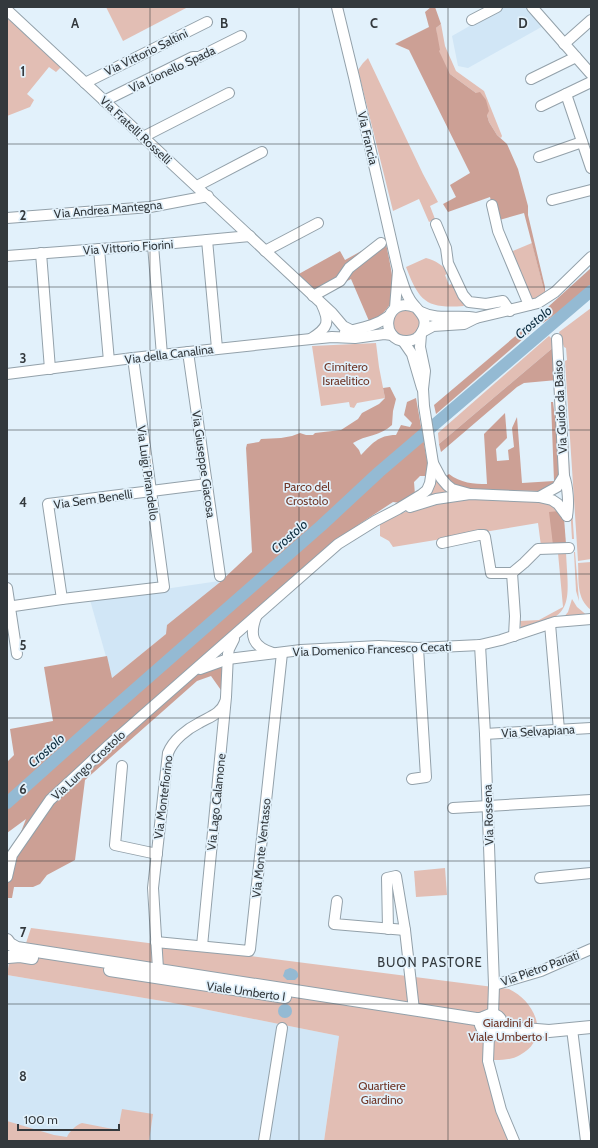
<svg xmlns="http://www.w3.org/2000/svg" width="598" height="1148" font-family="Cabin,sans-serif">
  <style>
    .built { fill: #d1e6f6 }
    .green { fill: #e2beb4 }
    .forest { fill: #cca095 }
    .water { fill: #94bad3 }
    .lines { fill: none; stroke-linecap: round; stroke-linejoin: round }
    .river { stroke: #94bad3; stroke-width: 12 }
    .minor-casing { stroke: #93a1aa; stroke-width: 12 }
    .major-casing { stroke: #93a1aa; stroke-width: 14 }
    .minor { stroke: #fff; stroke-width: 10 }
    .major { stroke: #fff; stroke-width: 12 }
    .grid { fill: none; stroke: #33393d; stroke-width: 1; stroke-opacity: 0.55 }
    .labels { text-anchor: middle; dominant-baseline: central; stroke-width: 3.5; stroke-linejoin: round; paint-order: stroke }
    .street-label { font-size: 12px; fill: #33393d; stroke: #e2f1fb }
    .park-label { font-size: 12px; fill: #6f3627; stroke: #e2f1fb }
    .water-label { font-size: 13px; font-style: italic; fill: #0c2c3f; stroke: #e2f1fb }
    .neighbourhood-label { font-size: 13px; letter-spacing: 1px; fill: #33393d; stroke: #e2f1fb }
    .grid-label { font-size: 13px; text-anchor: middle; font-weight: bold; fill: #33393d; stroke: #e2f1fb; stroke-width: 3.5; stroke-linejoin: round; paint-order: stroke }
  </style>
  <rect width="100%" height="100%" fill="#e2f1fb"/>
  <g class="built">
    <path d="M503,7H530L545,25L468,68L458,66L452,36Z"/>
    <path d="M219,581V583L166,634L112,678L90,600Z"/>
    <path d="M7,975L168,1002L339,1036L324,1141H7Z"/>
  </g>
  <g class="green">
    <path d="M106,7H188L123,41Z"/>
    <path d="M7,16L62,66L56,72L49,67L27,94L34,100L30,107L7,116Z"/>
    <path d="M441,24L445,46L456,71L484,91L502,136L501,138L497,135L489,122L487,115L476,93L450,74L438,51L436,28Z"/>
    <path d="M368,58L423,174L438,202L430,206L435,219L429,222L419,199L393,211L358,70L363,63Z"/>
    <path d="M532,243L545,294L529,305L508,253Z"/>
    <path d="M426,258C435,260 444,266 449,273L445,275L449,285L454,283L464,306C426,309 419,301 406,267Z"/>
    <path d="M591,308V559L578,561L565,361L567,360L566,348L564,347L559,332Z"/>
    <path d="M405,310L414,311L421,322L416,334C392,343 384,316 405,310Z"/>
    <path d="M549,336L554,341L555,346L439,444L438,433Z"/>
    <path d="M376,343L379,367L385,398L357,403L354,408L350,407L349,402L321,406L312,346Z"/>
    <path d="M563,363L574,539H572L562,367Z"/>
    <path d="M436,475L451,492L420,500Z"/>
    <path d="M462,499L537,500L547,502L559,511L553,545L541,546L538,523L393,547L389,541L380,536V523L414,508Z"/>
    <path d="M566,552C568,599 577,619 521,628L520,621L539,620L563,607L558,553Z"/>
    <path d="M574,552H575L579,601L576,591Z"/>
    <path d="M591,562V610C576,598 579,581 578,563Z"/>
    <path d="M572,599L577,607L589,617L563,618L568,612Z"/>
    <path d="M445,868L447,895L416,897L414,871Z"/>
    <path d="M31,928L509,989C535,1001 552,1038 520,1055C510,1061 498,1060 487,1060L512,1141H324L339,1036L168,1002L7,975L9,963L25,946Z"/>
    <path d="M122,1109L153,1114L149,1141H7V1121L54,1135L67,1137C69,1132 77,1124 82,1123L118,1130Z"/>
  </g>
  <g class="forest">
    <path d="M431,7H435L441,24L436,28L440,50L439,51L450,74L476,93L480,92L486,100L489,111L487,115L489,122L497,135L507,144L518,169L528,206V215L545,287V294L524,213L496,221L490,197L448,212L443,204L456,197L450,185L470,173L409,50L395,44L429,27L425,12Z"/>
    <path d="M385,238C387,250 396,287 393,297C390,307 382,315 374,321H369L351,279L318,296L297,275L340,251L345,260Z"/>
    <path d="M591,268V289L543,323L538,316Z"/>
    <path d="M533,318L539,325L436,414L434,405L532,322Z"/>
    <path d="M555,346L557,380L524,383L517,387L441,452L439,444Z"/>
    <path d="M390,387L396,399L393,411L392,425C381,436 365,435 353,443L359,450L361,455C372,444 378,435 396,435L401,425L410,427L412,423L404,415L407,402L416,398L428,466L427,476H420L414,482L415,495L401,503L393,502L358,525L188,673L224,662L223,693L211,676L197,681L85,780L75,860L47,875L40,884L33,887H14L12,898H7V877L12,855L26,819L7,833V762L14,755L10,729L53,721L44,667L107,656L112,678L166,634L167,625L219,583L252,552L246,448L247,444L259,442L261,439L281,438L292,436L300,433L306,435H313L315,433L341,430L358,419L362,413L379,404L385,398L383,388Z"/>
    <path d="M551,402H553L555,417H557L559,478L557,483L541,491L474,490L452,485L445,477L449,474C460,483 474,484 487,484L484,434L505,413L507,438L496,449L497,461L509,460L508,450L514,447L512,428L517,417L522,483L554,481Z"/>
    <path d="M559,511L564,518L566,544L553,545L549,512Z"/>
  </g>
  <g class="water">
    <path d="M290,968C295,969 299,971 298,977L295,980H287L283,976L285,970Z"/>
    <circle cx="285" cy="1011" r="7"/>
  </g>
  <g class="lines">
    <path class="river" d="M7,803L84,734L322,525L379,472L591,291"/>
    <g class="minor-casing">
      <g id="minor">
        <path d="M337,7L354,77L398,270C402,279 404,290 409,298C415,310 431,316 422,332C419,338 413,341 407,341C378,342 384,295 415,307"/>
        <path d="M532,7L591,74"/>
        <path d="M7,10L332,313L343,326L351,330"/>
        <path d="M472,20L497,7"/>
        <path d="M564,44L591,20"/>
        <path d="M531,79L576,57"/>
        <path d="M85,83L207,22"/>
        <path d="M566,94L591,168"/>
        <path d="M104,101L193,57H199L241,36"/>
        <path d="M541,106L591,82"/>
        <path d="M143,137L229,93"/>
        <path d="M539,157L582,142"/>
        <path d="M197,186L262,152"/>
        <path d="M552,200L591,190"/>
        <path d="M492,205L498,231L529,305"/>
        <path d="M7,218L150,207L208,196"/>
        <path d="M436,224L446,248L448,263L463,295L469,302L486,304L503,301L510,311"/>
        <path d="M207,240L217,348"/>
        <path d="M153,245L162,355"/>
        <path d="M99,249L109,361"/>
        <path d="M265,251L318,223"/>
        <path d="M41,253L50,369"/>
        <path d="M7,256L153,245L250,236"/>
        <path d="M313,296L340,281L349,268L381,243"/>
        <path d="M395,308L398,271"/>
        <path d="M421,312C438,321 458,314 476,318"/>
        <path d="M345,332C361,328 376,326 389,316"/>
        <path d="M422,332L433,326L464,324L476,318L538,303L555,292L591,257"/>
        <path d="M421,334L420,347L425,371L423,389L424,406L433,463L441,478L447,485L452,489L470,494"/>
        <path d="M312,338C328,328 330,322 322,305"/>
        <path d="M557,339L564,476C568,487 569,504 567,516"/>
        <path d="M403,341L412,354L422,388"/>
        <path d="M188,352L220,576"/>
        <path d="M7,374L133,358L311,339L332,337L355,338L384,334L392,335"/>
        <path d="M539,497L557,487L564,476"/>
        <path d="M410,507L436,499L470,494L539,497L552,500L558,504L567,516"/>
        <path d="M442,543L479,535H484L485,537L491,573H512"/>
        <path d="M7,588L17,654"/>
        <path d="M62,599L48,504L207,484"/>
        <path d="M7,607L62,599L164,587L133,358"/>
        <path d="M256,617C249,636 253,647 273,653"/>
        <path d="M550,624L559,730"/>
        <path d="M514,636L515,616L512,573L524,563L538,549L569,548"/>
        <path d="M480,645L485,734L494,985L493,1015"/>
        <path d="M200,669L228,659L301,650L379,646L418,648L480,645L501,640L555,622L591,619"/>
        <path d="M485,734L591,728"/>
        <path d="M122,766L115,845L157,854"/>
        <path d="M412,779L426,777L418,648"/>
        <path d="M453,808L591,800"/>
        <path d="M7,877L12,855L50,800L109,745L338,544L375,521L398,509L421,495L427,490L430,483L433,463"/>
        <path d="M540,878L591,873"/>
        <path d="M337,901L334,924L405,930"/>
        <path d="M388,929L387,878L396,876L405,930L414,1010"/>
        <path d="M156,942L249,951L250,949L282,653"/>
        <path d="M202,946L226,697L228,654L229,649L234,639"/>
        <path d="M158,969L153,888L168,753C173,740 187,729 199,723C209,717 221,714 225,702"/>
        <path d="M494,985L541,971L591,949"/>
        <path d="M572,1029L586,1141"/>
        <path d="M489,1035L488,1061L501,1110L514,1141"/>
        <path d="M264,1141L282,1028"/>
      </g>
    </g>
    <g class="major-casing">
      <g id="major">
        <path d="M7,940L10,944L17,948L476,1019C478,1019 481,1019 483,1018C486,1017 488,1015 492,1015C505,1016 503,1032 492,1035L484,1032L481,1025L484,1018"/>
        <path d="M8,957L20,956L32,958"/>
        <path d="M110,970L285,997"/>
        <path d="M499,1032L524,1029L549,1031L591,1027"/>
      </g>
    </g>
    <use href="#minor" class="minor"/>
    <use href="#major" class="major"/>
  </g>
  <path class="grid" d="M150,7V1141M299,7V1141M448,7V1141M7,144H591M7,287H591M7,430H591M7,574H591M7,718H591M7,861H591M7,1004H591"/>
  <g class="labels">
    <g class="street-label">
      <text transform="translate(146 52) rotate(-26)">Via Vittorio Saltini</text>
      <text transform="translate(172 69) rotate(-25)">Via Lionello Spada</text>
      <text transform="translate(136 130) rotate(43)">Via Fratelli Rosselli</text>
      <text transform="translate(368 138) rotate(77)">Via Francia</text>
      <text transform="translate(108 209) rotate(-5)">Via Andrea Mantegna</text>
      <text transform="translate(128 247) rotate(-4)">Via Vittorio Fiorini</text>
      <text transform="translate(169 354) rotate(-7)">Via della Canalina</text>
      <text transform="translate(560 407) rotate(-93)">Via Guido da Baiso</text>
      <text transform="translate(204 464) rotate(82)">Via Giuseppe Giacosa</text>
      <text transform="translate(148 473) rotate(82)">Via Luigi Pirandello</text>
      <text transform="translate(93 499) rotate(-8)">Via Sem Benelli</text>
      <text transform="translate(372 649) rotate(-2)">Via Domenico Francesco Cecati</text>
      <text transform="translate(538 731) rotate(-3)">Via Selvapiana</text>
      <text transform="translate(88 765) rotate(-43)">Via Lungo Crostolo</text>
      <text transform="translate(163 797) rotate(-83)">Via Montefiorino</text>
      <text transform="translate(216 802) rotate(-84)">Via Lago Calamone</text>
      <text transform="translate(488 815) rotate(-92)">Via Rossena</text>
      <text transform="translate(261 848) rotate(-84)">Via Monte Ventasso</text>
      <text transform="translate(540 968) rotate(-20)">Via Pietro Pariati</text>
      <text transform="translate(246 991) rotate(8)">Viale Umberto I</text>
    </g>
    <g class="park-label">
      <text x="346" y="366">Cimitero<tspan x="346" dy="14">Israelitico</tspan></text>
      <text x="307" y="486">Parco del<tspan x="307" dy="14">Crostolo</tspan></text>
      <text x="508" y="1022">Giardini di<tspan x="508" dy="14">Viale Umberto I</tspan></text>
      <text x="382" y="1085">Quartiere<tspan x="382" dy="14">Giardino</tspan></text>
    </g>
    <g class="water-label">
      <text transform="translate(533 322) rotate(-40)">Crostolo</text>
      <text transform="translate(289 536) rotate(-41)">Crostolo</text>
      <text transform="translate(46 750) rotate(-41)">Crostolo</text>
    </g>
    <g class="neighbourhood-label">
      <text x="430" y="962">BUON PASTORE</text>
    </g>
  </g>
  <g class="grid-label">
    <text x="75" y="28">A</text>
    <text x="224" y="28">B</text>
    <text x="374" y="28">C</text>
    <text x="523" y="28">D</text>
    <text x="23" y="76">1</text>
    <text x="23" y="220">2</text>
    <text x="23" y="363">3</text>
    <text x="23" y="507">4</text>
    <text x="23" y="650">5</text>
    <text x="23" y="794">6</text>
    <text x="23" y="937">7</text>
    <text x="23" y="1081">8</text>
  </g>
  <rect width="598" height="1148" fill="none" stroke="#33393d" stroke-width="16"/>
  <path d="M18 1124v6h101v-6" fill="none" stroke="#33393d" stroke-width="2"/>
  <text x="24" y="1124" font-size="12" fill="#33393d" stroke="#e2f1fb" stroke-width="3" paint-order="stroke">100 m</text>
</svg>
